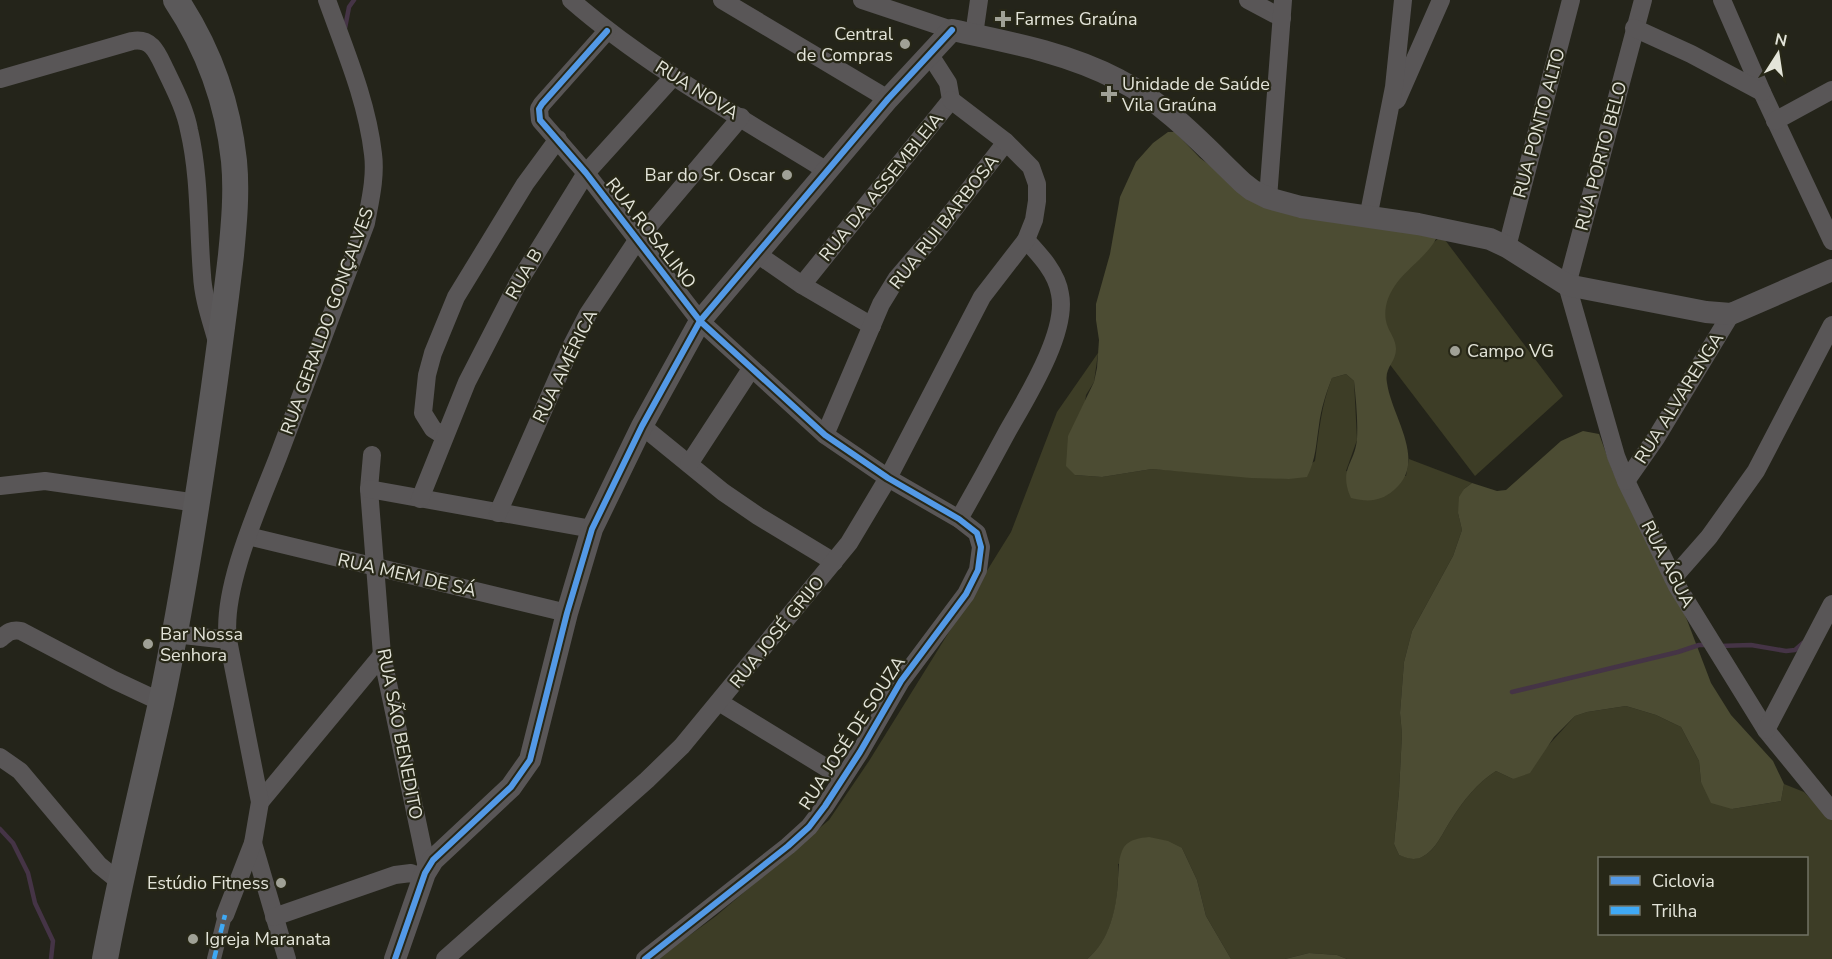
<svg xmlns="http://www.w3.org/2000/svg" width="1832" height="959" font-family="'Nunito Sans',sans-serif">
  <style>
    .green { fill: #3d3d26; fill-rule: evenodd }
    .forest { fill: #4c4c33 }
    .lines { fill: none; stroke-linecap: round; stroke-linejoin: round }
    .stream { stroke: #453446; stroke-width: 4.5 }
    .pedestrian { stroke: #595657; stroke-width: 14 }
    .minor { stroke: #595657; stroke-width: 18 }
    .tertiary { stroke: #595657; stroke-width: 22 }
    .secondary { stroke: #5b595a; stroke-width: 26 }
    .quiet { stroke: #3fa9f5; stroke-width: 4.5; stroke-dasharray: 9 4.5; stroke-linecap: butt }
    .cycleway-casing { stroke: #272717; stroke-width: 10 }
    .cycleway { stroke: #5399e6; stroke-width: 6 }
    .poi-dot { fill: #a0a196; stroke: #272717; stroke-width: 2 }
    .labels { text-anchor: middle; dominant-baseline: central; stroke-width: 4.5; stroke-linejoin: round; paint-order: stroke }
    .poi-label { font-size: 18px; fill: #e3e4d9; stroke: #272717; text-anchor: start }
    .street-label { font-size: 18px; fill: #e3e4d9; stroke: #272717 }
  </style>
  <rect width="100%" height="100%" fill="#24241a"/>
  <g class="green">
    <path d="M1442,236L1563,396L1475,476L1346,307Z"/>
    <path d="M1098,353L1094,382L1086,395L1075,475L1102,477L1152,469L1289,479L1315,461C1319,433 1321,405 1332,378L1346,374L1354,381L1357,440L1346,471L1406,476L1409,459L1472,483L1464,489L1458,513L1462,530L1453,556L1412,631L1404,662L1400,713L1402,734L1399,792L1394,844L1399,855C1407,858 1413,860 1422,857C1436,850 1443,832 1451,820C1463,801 1477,783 1496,771L1513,779L1544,750L1575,716L1587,712L1626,706L1656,715L1681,727L1699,761L1701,782L1732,809L1781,801L1784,784L1804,792L1832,820V959H1347L1337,955L1309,953L1285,959H1231L1206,916L1197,880L1182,848L1118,864C1119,896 1114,938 1087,959H657L716,916L829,820L869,761L1011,532L1057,412ZM1600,858H1806V934H1600Z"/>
  </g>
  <g class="forest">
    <path d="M1168,132H1175L1200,158L1226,177L1437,237C1425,262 1393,274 1386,306C1382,329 1396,334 1396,349C1396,363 1384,367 1387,383C1392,418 1428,461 1394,490C1380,502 1368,502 1351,498C1338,469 1355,464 1357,439C1358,420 1356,400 1354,381L1346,374L1332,378C1326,393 1321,409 1319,425C1316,444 1316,459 1307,477L1289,479L1251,478L1152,469L1102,477L1075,475L1066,466L1068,436L1094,382L1097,368L1099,340L1096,320V304L1110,254L1120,197L1136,162L1153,143Z"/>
    <path d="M1583,431L1599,434L1613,472L1661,561L1687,620L1711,683L1731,715L1773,761L1784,784L1781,801L1732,809L1711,803L1701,782L1699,761L1681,727L1656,715L1626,706L1587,712L1575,716L1554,737L1530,773L1513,779L1496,771C1477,783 1463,801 1451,820C1443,832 1436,850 1422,857C1413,861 1407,858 1399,855L1394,844L1399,792L1402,734L1400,713L1404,662L1412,631L1453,556L1462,530L1458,513L1459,497L1464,489L1472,483L1497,491L1506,490L1561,441Z"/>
    <path d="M1149,837L1168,841L1182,848L1197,880L1206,916L1231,959H1087C1110,941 1117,906 1118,879C1119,868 1118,857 1124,847C1130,839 1140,838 1149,837Z"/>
    <path d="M1309,953L1337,955L1347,959H1285Z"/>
  </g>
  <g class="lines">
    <g class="stream">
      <path d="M345,28L349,7L354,0"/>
      <path d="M1719,646L1751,645L1786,651L1795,650L1803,643"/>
      <path d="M1512,692L1678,652L1699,645H1708"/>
      <path d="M0,829L13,843L28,873L35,903L53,941L51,959"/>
    </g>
    <path class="pedestrian" d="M214,959L225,915"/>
    <g class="minor">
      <path d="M571,0C649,68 740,117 827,171"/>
      <path d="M722,0L888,99"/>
      <path d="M862,0L952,30"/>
      <path d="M1248,0L1282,18"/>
      <path d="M1643,0L1567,285L1616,456L1626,481L1677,586L1766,730L1832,811"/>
      <path d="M1722,0L1762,92L1832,241"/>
      <path d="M1634,28L1691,54L1762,92"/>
      <path d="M607,31L542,104L539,109L540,120L586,173L700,321L825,435L888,478L959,519L977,533L981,547L978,570L966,594L901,681L860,752L825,806L809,827L788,846L645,959"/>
      <path d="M974,35L979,0"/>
      <path d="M0,79L132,41C153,37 158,55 166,71C175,90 185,109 189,130C200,177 198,227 202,275C203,298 211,320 217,342"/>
      <path d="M1397,100L1441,0"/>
      <path d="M1775,121L1832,90"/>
      <path d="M1268,198L1283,0"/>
      <path d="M1368,218L1394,87L1403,0"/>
      <path d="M1507,247L1571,0"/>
      <path d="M757,254L802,285L872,326"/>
      <path d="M802,285L951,100L948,83L930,55"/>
      <path d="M642,426L723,492L758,516L834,562"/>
      <path d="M825,435L881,304L897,278L934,235L1006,142"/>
      <path d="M444,436L433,429L423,413L427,375L433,353L456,297L525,184L558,139"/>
      <path d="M372,455L369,489L382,655L427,868"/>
      <path d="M689,464L751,369"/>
      <path d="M1626,481L1656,438L1731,314"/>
      <path d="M0,486L45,481L197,503"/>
      <path d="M369,489L592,529"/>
      <path d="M420,499L467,382L518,283L586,173L673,77"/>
      <path d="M498,513L572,345L588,314L638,239L741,117"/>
      <path d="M959,519C975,491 991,462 1006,434C1025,400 1068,333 1060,294C1057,273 1040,255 1026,240"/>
      <path d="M248,536L567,613"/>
      <path d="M1673,578L1709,537L1756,471L1832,325"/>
      <path d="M174,634L228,640"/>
      <path d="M0,639C7,633 11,629 21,631L114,680L161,702"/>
      <path d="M719,702L843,778"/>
      <path d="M1766,730L1832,604"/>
      <path d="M0,757L20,771L99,865L120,882"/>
      <path d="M260,802L382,655"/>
      <path d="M253,843L287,959"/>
      <path d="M225,915L253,843L260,802L228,640C221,589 259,506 278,457C307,379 337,301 366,223C370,201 376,177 373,154C367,101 345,50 327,0"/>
      <path d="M274,917L395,875L411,873L423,878"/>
      <path d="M445,959L647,780L682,746L849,543L888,478L982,297L1026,240L1034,220L1037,201V184L1031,167L1006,142L951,100"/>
    </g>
    <path class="tertiary" d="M395,959L425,873L433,860L511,787L530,760L567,613L592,529L642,426L700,321L888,99L952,30C1009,42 1068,53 1119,80C1167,104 1204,146 1243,183L1252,190L1268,198L1301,207L1418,224L1490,239L1507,247L1567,285L1706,312L1731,314L1832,270"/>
    <path class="secondary" d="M105,959C121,873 142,789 161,703C183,599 199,493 214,387C220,343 226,299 231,255C234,224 237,192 234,161C228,104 208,48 176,0"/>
    <path class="quiet" d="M214,959L225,915"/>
    <g class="cycleway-casing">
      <g id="cycleway">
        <path d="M607,31L542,104L539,109L540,120L586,173L700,321L825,435L888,478L959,519L977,533L981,547L978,570L966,594L901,681L860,752L825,806L809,827L788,846L645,959"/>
        <path d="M395,959L425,873L433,860L511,787L530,760L567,613L592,529L642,426L700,321L888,99L952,30"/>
      </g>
    </g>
    <use href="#cycleway" class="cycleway"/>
  </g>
  <g class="poi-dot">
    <path d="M1000 10h6v6h6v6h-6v6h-6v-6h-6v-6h6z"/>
    <circle cx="905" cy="44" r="6"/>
    <path d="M1106 85h6v6h6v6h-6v6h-6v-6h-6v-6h6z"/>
    <circle cx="787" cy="175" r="6"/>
    <circle cx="1455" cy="351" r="6"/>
    <circle cx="148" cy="644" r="6"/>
    <circle cx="281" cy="883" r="6"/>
    <circle cx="193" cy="939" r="6"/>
  </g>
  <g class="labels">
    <g class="poi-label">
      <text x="1015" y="19">Farmes Graúna</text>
      <text x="893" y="34" text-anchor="end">Central<tspan x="893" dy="21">de Compras</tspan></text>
      <text x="1122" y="84">Unidade de Saúde<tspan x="1122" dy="21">Vila Graúna</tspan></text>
      <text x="775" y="175" text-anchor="end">Bar do Sr. Oscar</text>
      <text x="1467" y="351">Campo VG</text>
      <text x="160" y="634">Bar Nossa<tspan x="160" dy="21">Senhora</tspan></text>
      <text x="269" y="883" text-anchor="end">Estúdio Fitness</text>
      <text x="205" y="939">Igreja Maranata</text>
    </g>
    <g class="street-label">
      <text transform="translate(697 90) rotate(32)">RUA NOVA</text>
      <text transform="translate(1539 123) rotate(-75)">RUA PONTO ALTO</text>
      <text transform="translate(1601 156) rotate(-75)">RUA PORTO BELO</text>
      <text transform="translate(881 187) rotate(-51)">RUA DA ASSEMBLEIA</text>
      <text transform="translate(944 222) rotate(-52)">RUA RUI BARBOSA</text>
      <text transform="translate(651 233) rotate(52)">RUA ROSALINO</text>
      <text transform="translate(524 274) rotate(-60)">RUA B</text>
      <text transform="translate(327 321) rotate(-70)">RUA GERALDO GONÇALVES</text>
      <text transform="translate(565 366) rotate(-64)">RUA AMÉRICA</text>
      <text transform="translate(1679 398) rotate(-58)">RUA ALVARENGA</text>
      <text transform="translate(1668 564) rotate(63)">RUA ÁGUA</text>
      <text transform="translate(407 575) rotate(13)">RUA MEM DE SÁ</text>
      <text transform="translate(777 632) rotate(-51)">RUA JOSÉ GRIJO</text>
      <text transform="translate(852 733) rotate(-57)">RUA JOSÉ DE SOUZA</text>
      <text transform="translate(400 734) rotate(79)">RUA SÃO BENEDITO</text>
    </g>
  </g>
  <rect x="1598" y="857" width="210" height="78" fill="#272717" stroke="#727365" stroke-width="1.5"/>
  <rect x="1610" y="876" width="30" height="9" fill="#5399e6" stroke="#727365" stroke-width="1.5"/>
  <text x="1652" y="887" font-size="18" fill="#e3e4d9">Ciclovia</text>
  <rect x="1610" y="906" width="30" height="9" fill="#3fa9f5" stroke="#727365" stroke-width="1.5"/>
  <text x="1652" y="917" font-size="18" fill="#e3e4d9">Trilha</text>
  <g transform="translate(1778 54) rotate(12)" stroke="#272717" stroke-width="4.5" paint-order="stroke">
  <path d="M0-4.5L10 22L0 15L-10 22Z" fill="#e3e4d9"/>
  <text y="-9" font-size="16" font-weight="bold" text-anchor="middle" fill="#e3e4d9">N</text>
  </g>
</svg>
